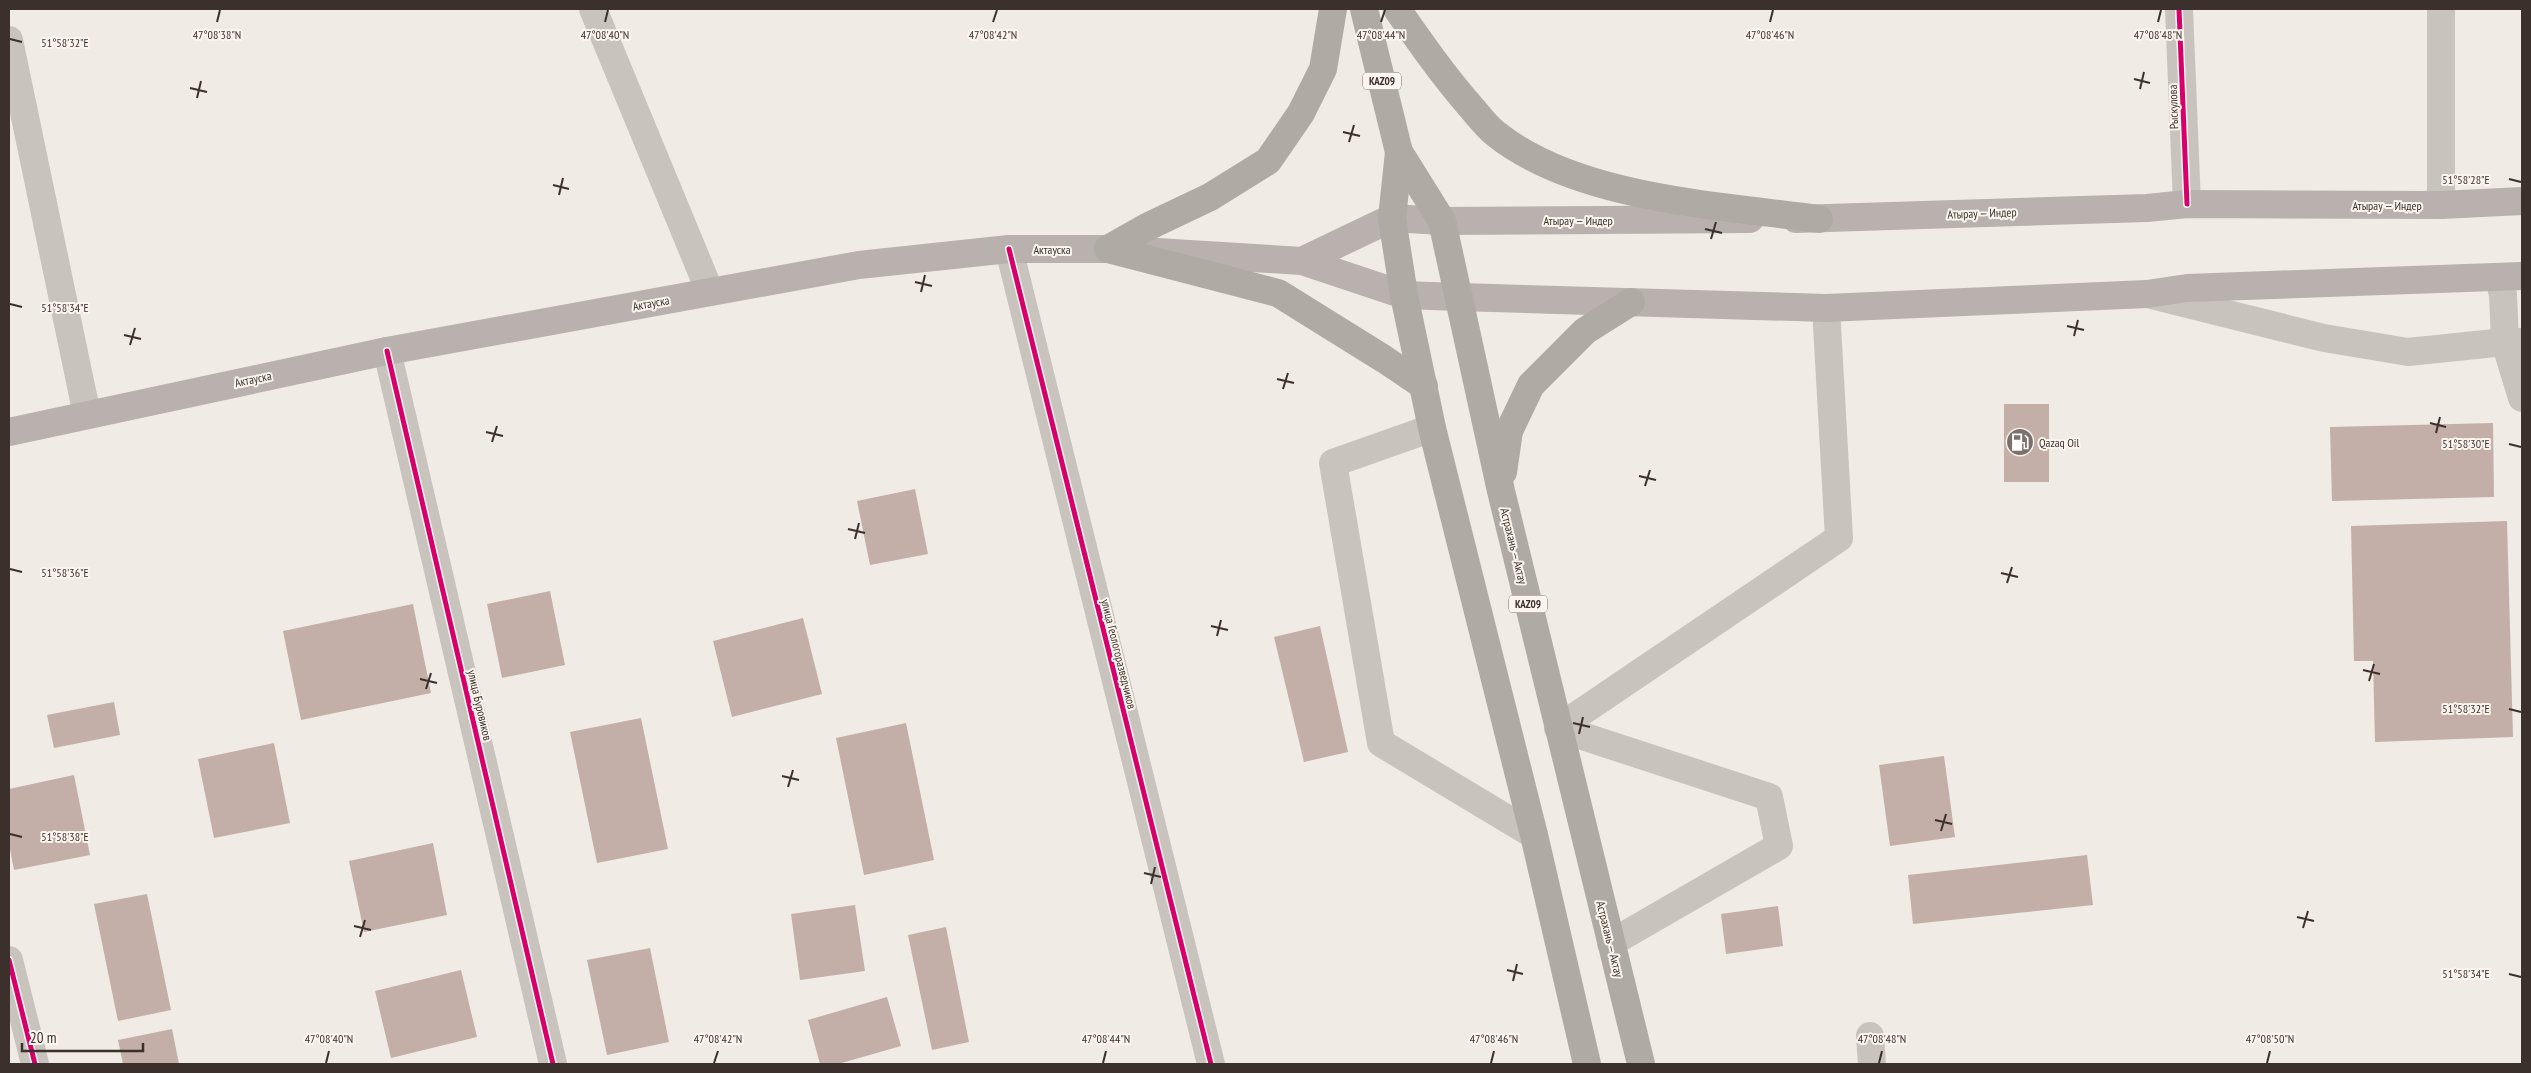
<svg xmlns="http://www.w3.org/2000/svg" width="2531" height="1073" font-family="'PT Sans Narrow',sans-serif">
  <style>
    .building { fill: #c3afa7 }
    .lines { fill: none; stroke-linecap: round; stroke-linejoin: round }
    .minor { stroke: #c9c3be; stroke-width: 28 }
    .major { stroke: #b8b1ad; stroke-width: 28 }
    .highway { stroke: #afaaa4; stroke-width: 28 }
    .cycleway-casing { stroke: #fbf5ee; stroke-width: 8 }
    .cycleway { stroke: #d6006c; stroke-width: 5 }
    .ticks { fill: none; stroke: #3b302b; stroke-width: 2 }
    .labels { text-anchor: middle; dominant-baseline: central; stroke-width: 4; stroke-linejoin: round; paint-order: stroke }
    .shield { fill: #fbf5ee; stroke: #756b66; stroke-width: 1 }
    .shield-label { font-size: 11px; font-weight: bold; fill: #3b302b }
    .street-label { font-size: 12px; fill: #3b302b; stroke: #fbf5ee }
    .poi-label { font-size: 12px; fill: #3b302b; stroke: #fbf5ee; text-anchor: start }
    .ticks-label { font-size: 12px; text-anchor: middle; fill: #3b302b; stroke: #fbf5ee; stroke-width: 4; stroke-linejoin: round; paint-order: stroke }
  </style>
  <rect width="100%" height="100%" fill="#f0ebe5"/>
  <g class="building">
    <rect x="2004" y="404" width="45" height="78"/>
    <path d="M2493,423L2494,497L2332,501L2330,427Z"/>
    <path d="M915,489L928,554L870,565L857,501Z"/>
    <path d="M2507,521L2513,737L2375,742L2373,661H2354L2351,526Z"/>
    <path d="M550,591L565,665L502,678L487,604Z"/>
    <path d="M413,604L431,693L301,720L283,631Z"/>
    <path d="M803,618L822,694L732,717L713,641Z"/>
    <path d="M1320,626L1348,752L1304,762L1274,637Z"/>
    <path d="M114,702L120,735L54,748L47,715Z"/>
    <path d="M641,718L668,849L597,863L570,732Z"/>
    <path d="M906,723L934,860L864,875L836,738Z"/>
    <path d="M274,743L290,823L214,838L198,759Z"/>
    <path d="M1944,756L1955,837L1890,846L1879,765Z"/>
    <path d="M74,775L90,855L14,870L9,844V789Z"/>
    <path d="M433,843L447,915L364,932L349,861Z"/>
    <path d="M2087,855L2093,905L1913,924L1908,875Z"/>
    <path d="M147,894L171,1010L118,1021L94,904Z"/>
    <path d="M855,905L865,971L800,980L791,914Z"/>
    <path d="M1778,906L1783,946L1726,954L1721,914Z"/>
    <path d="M946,927L969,1042L932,1050L908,935Z"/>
    <path d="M650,948L669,1042L607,1055L587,960Z"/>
    <path d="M461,970L477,1037L391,1058L375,991Z"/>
    <path d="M887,997L901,1046L838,1064H820L808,1020Z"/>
    <path d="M172,1029L179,1064H123L118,1040Z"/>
  </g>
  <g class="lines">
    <g class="minor">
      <path d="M593,9L710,292"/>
      <path d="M2179,9L2187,204"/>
      <path d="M9,40L87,415"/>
      <path d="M2441,205V9"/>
      <path d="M1009,249L1211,1064"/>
      <path d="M2498,277L2503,294L2505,342L2522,398"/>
      <path d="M2147,294L2324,338L2408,352L2505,342H2522"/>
      <path d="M387,351L553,1064"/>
      <path d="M1432,428L1333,463L1381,743L1534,835"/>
      <path d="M1558,728L1839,538L1826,308"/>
      <path d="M1558,728L1769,797L1779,846L1611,943"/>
      <path d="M9,960L35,1064"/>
      <path d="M1870,1036L1872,1064"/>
    </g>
    <g class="major">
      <path d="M1796,219L2147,208L2187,204L2441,205L2522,201"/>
      <path d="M1302,261L1392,218L1442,221L1750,219"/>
      <path d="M9,432L387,351L859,265L1009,249H1108L1302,261L1404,295L1459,297L1826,308L2147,294L2187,288L2522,276"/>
    </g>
    <g class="highway">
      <path d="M1333,9L1323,69L1301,113L1268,161L1210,197L1147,227L1108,249L1278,293L1384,359L1424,386"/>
      <path d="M1364,9L1399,152L1442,221L1501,491L1641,1064"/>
      <path d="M1397,9C1420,42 1443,75 1470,106C1478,115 1486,126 1496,134C1578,199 1718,205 1819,219"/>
      <path d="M1399,152L1392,218L1404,295L1432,428L1534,835L1587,1064"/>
      <path d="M1503,472L1509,431L1531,385L1585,331L1631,302"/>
    </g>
    <g class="cycleway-casing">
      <g id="cycleway">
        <path d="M2179,9L2187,204"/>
        <path d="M1009,249L1211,1064"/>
        <path d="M387,351L553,1064"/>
        <path d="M9,960L35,1064"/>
      </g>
    </g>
    <use href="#cycleway" class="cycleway"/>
  </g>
  <path class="ticks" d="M217,22L220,10M605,22L608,10M993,22L997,10M1381,22L1385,10M1770,22L1773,10M2158,22L2161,10M10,39L22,42M2134,79L2150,83M190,88L207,92M2140,89L2144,72M197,98L201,81M1343,132L1360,136M1349,142L1354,125M2509,179L2521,182M553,185L569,189M559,195L563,178M1705,229L1722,233M1711,239L1716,222M915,282L932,286M921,292L925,275M10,304L22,307M2067,326L2084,330M124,335L141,339M2074,336L2078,320M130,345L135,328M1277,379L1294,383M1283,389L1288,373M2430,423L2446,427M486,432L503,436M2436,433L2440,417M492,442L497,426M2509,444L2521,447M1639,476L1656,480M1645,486L1650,470M848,529L865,533M855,539L859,523M10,569L22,572M2001,573L2018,577M2007,583L2012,567M1211,626L1228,630M1217,636L1221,620M2363,670L2380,674M420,679L437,683M2369,681L2374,664M426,689L431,673M2509,709L2521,712M1573,723L1590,727M1579,734L1583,717M782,776L799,780M788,787L793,770M1935,820L1952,824M1941,831L1946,814M10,834L22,837M1144,873L1161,877M1151,884L1155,867M2297,917L2314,921M354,926L371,930M2303,928L2308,911M360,937L365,920M1507,970L1523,974M2509,974L2521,977M1513,981L1517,964M326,1063L329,1051M714,1063L718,1051M1103,1063L1106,1051M1491,1063L1494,1051M1879,1063L1882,1051M2267,1063L2270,1051"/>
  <defs>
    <g id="fuel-disc" transform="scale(1.4375)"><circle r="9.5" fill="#7a716c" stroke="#fbf5ee"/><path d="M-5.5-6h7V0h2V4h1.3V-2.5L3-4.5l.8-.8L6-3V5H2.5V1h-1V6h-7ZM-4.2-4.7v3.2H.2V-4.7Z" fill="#fff"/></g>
  </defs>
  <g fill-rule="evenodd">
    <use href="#fuel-disc" x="2020" y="442"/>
  </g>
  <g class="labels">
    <g class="shield">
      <rect x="1363" y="72.5" width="38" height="17" rx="4"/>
      <rect x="1509" y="595.5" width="38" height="17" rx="4"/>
    </g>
    <g class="shield-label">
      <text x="1382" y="81">KAZ09</text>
      <text x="1528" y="604">KAZ09</text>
    </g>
    <g class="street-label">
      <text transform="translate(2173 107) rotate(-92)">Рыскулова</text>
      <text x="2387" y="205">Атырау — Индер</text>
      <text transform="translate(1982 213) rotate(-2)">Атырау — Индер</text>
      <text x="1578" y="220">Атырау — Индер</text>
      <text x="1052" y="249">Актауска</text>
      <text transform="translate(651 303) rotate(-10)">Актауска</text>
      <text transform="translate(253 379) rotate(-12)">Актауска</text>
      <text transform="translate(1514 546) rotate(76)">Астрахань — Актау</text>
      <text transform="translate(1119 654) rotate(76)">улица Геологоразведчиков</text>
      <text transform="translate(480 705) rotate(77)">улица Буровиков</text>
      <text transform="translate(1610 939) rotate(76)">Астрахань — Актау</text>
    </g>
    <g class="poi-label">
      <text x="2039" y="442">Qazaq Oil</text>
    </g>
  </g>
  <g class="ticks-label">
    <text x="217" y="39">47°08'38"N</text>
    <text x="605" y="39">47°08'40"N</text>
    <text x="993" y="39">47°08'42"N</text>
    <text x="1381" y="39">47°08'44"N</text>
    <text x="1770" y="39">47°08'46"N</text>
    <text x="2158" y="39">47°08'48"N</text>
    <text x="65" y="47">51°58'32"E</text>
    <text x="2466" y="184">51°58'28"E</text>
    <text x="65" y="312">51°58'34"E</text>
    <text x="2466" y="448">51°58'30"E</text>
    <text x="65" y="577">51°58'36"E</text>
    <text x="2466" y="713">51°58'32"E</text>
    <text x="65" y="841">51°58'38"E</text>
    <text x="2466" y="978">51°58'34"E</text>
    <text x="329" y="1043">47°08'40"N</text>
    <text x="718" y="1043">47°08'42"N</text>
    <text x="1106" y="1043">47°08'44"N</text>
    <text x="1494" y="1043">47°08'46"N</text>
    <text x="1882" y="1043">47°08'48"N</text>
    <text x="2270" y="1043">47°08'50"N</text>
  </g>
  <rect width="2531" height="1073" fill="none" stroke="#3b302b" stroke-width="20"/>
  <path d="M22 1043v8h121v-8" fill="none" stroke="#3b302b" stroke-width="2.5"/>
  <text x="30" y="1043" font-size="15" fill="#3b302b" stroke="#fbf5ee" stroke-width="4" paint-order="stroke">20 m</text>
</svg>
